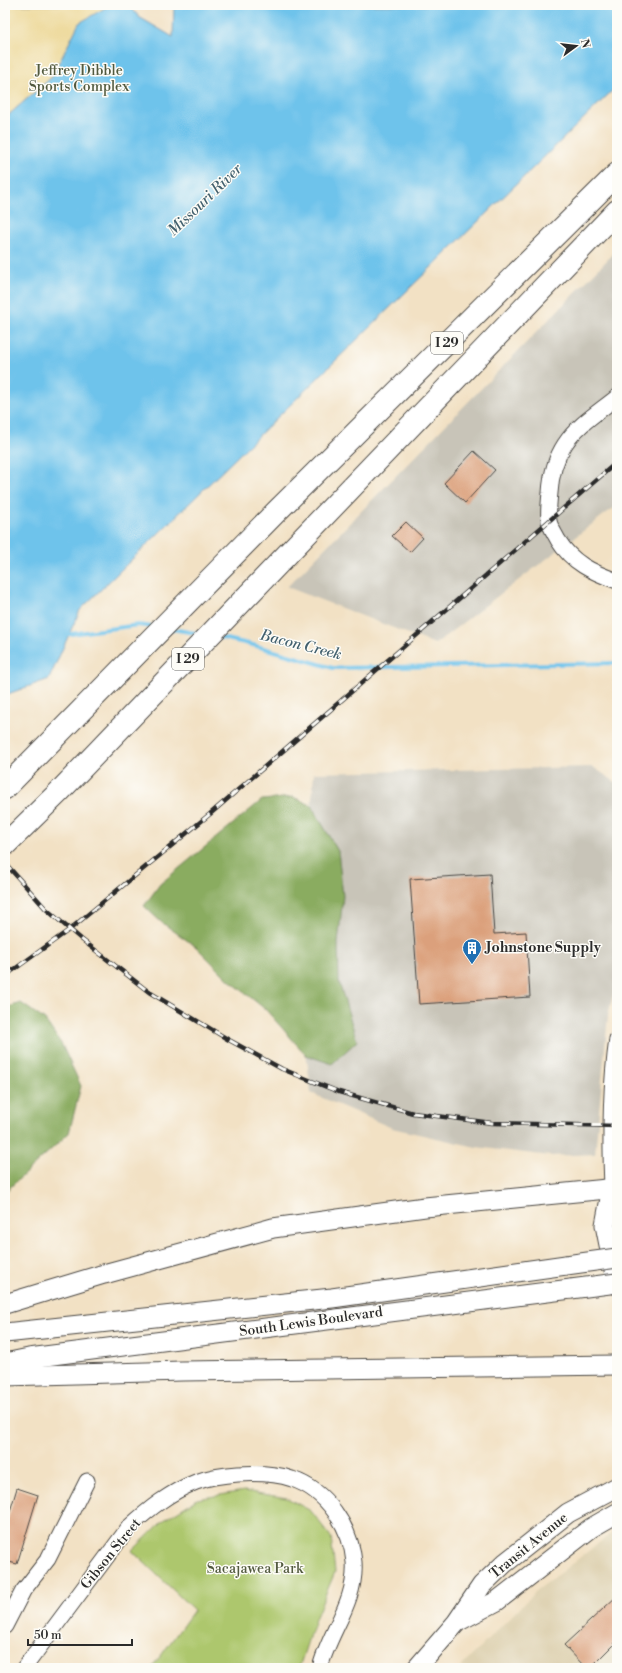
<svg xmlns="http://www.w3.org/2000/svg" width="622" height="1673" font-family="'Libre Bodoni',serif">
  <style>
    .built { fill: #dfd3b4 }
    .industrial { fill: #c8c4b8 }
    .green { fill: #adc76d; stroke: #6c794c }
    .forest { fill: #8aac60; stroke: #5a6c46 }
    .sand { fill: #eeda9e; stroke: #8c8264 }
    .water { fill: #6ec3eb; stroke: #4c778b }
    .lines { fill: none; stroke-linecap: round; stroke-linejoin: round }
    .stream { stroke: #6ec3eb; stroke-width: 4 }
    .building { fill: #dba07b }
    .minor-casing { stroke: #494642; stroke-width: 17 }
    .major-casing { stroke: #494642; stroke-width: 21 }
    .highway-casing { stroke: #494642; stroke-width: 24 }
    .minor { stroke: #fff; stroke-width: 15 }
    .major { stroke: #fff; stroke-width: 19 }
    .highway { stroke: #fff; stroke-width: 22 }
    .rail-casing { stroke: #2b2b2b; stroke-width: 4.5 }
    .rail { stroke: #fdfcf7; stroke-width: 3; stroke-dasharray: 9; stroke-linecap: butt }
    .major-bridge-casing { stroke: #494642; stroke-width: 21; stroke-linecap: butt }
    .major-bridge { stroke: #fff; stroke-width: 19 }
    .labels { text-anchor: middle; dominant-baseline: central; stroke-width: 3; stroke-linejoin: round; paint-order: stroke }
    .shield { fill: #fdfcf7; stroke: #6a6a68; stroke-width: 1 }
    .shield-label { font-size: 13px; font-weight: bold; fill: #2b2b2b }
    .park-label { font-size: 14px; fill: #525a3f; stroke: #fdfcf7 }
    .poi-label { font-size: 14px; font-weight: bold; fill: #2b2b2b; stroke: #fdfcf7; text-anchor: start }
    .street-label { font-size: 14px; fill: #2b2b2b; stroke: #fdfcf7 }
    .water-label { font-size: 15px; font-style: italic; fill: #42606e; stroke: #fdfcf7 }
  </style>
  <rect width="100%" height="100%" fill="#fdfcf7"/>
  <filter id="ink" filterUnits="userSpaceOnUse"><feTurbulence type="fractalNoise" baseFrequency=".025" numOctaves="2"/><feDisplacementMap in="SourceGraphic" scale="8" xChannelSelector="R" yChannelSelector="G"/><feConvolveMatrix kernelMatrix="1 2 1 2 8 2 1 2 1" color-interpolation-filters="sRGB"/></filter>
  <filter id="wash" filterUnits="userSpaceOnUse"><feTurbulence type="fractalNoise" baseFrequency=".012" numOctaves="4" result="noise"/><feDisplacementMap in="SourceGraphic" scale="16" xChannelSelector="R" yChannelSelector="G"/><feGaussianBlur stdDeviation="0.9" result="paint"/><feColorMatrix in="noise" values="0 0 0 0 0 0 0 0 0 0 0 0 0 0 0 0 0 1.4 0 .05"/><feComposite in="paint" operator="in"/></filter>
  <g filter="url(#wash)">
    <rect width="100%" height="100%" fill="#f2e1c4"/>
    <path class="built" d="M617,1529V1668H460L535,1592Z"/>
    <g class="industrial">
      <path d="M617,250V505L435,644L287,587Z"/>
      <path d="M593,767L617,783V980L608,1015L595,1154L550,1156L476,1147L392,1128L311,1093L297,977L314,773Z"/>
    </g>
    <path class="green" d="M244,1491L287,1498L311,1511L331,1537L335,1572L315,1619L299,1668H152L194,1610L132,1551L164,1520L197,1499Z"/>
    <g class="forest">
      <path d="M293,797L311,805L338,851L343,896L338,943L339,982L357,1041L332,1064L306,1055L266,1010L228,979L195,946L161,922L144,906L160,884L262,800Z"/>
      <path d="M21,1003L45,1020L62,1045L81,1086L69,1133L5,1192V1008Z"/>
    </g>
    <path class="sand" d="M5,5H120L52,77L5,118Z"/>
    <path class="water" d="M110,5H129L139,17L173,37L174,5H617V86L80,610L49,679L5,695V118L52,77L79,23Z"/>
    <g class="lines">
      <g class="stream">
        <path d="M172,629L201,634"/>
        <path d="M63,635L138,625L154,627"/>
        <path d="M218,637L253,645L333,668L617,663"/>
      </g>
    </g>
    <g id="blocks">
      <g class="building">
        <path d="M474,451L495,470L465,503L444,483Z"/>
        <path d="M406,522L423,538L410,552L392,536Z"/>
        <path d="M490,874L494,934L526,932L530,997L419,1004L410,879Z"/>
        <path d="M17,1488L38,1495L17,1564L5,1561V1528Z"/>
        <path d="M617,1596V1641L590,1668H586L564,1645Z"/>
      </g>
    </g>
  </g>
  <g filter="url(#ink)">
    <use href="#blocks" fill-opacity="0" stroke="#494642" stroke-width="1"/>
    <g class="lines">
      <g class="minor-casing">
        <g id="minor">
          <path d="M617,397C600,411 577,425 565,444C555,459 551,476 550,493C549,502 548,512 549,521C550,527 555,534 558,540C572,563 592,572 617,581"/>
          <path d="M612,1188C610,1139 610,1088 617,1039"/>
          <path d="M5,1626L23,1591L48,1559L87,1481"/>
          <path d="M24,1668L129,1527C149,1509 170,1492 196,1482C209,1477 224,1475 238,1474C256,1473 275,1473 292,1479C326,1490 351,1527 354,1562C357,1601 329,1632 320,1668"/>
        </g>
      </g>
      <g class="major-casing">
        <g id="major">
          <path d="M612,1188L605,1225L617,1285"/>
          <path d="M5,1304L104,1274L273,1228L425,1207L617,1188"/>
          <path d="M5,1333L332,1298L566,1265"/>
          <path d="M5,1363L29,1358L571,1289"/>
          <path d="M5,1376L182,1371L617,1365"/>
          <path d="M459,1621L497,1601L591,1528L617,1513"/>
          <path d="M417,1668L456,1623L482,1585L505,1563L568,1513L617,1487"/>
        </g>
      </g>
      <g class="highway-casing">
        <g id="highway">
          <path d="M5,788L276,512L617,174"/>
          <path d="M5,845L59,792L617,211"/>
        </g>
      </g>
      <use href="#minor" class="minor"/>
      <use href="#major" class="major"/>
      <use href="#highway" class="highway"/>
      <g class="rail-casing">
        <g id="rail">
          <path d="M5,863L46,909L81,939L149,992L229,1040L282,1069L339,1092L413,1113L492,1123L617,1126"/>
          <path d="M5,976L69,930L210,814L617,462"/>
        </g>
      </g>
      <use href="#rail" class="rail"/>
      <g class="major-bridge-casing">
        <g id="major-bridge">
          <path d="M566,1265L617,1258"/>
          <path d="M571,1289L617,1283"/>
        </g>
      </g>
      <use href="#major-bridge" class="major-bridge"/>
    </g>
  </g>
  <defs>
    <g id="building-pin" transform="scale(1)"><path d="M0 17L-7.5 6A9.5 9.5 0 1 1 7.5 6Z" fill="#1f6fb2" stroke="#fdfcf7"/><path d="M-4-6H4V6H1V3H-1V6H-4ZM-2.5-4.3h1.7v1.8h-1.7ZM.8-4.3h1.7v1.8H.8ZM-2.5-1h1.7V.8h-1.7ZM.8-1h1.7V.8H.8Z" fill="#fff"/></g>
  </defs>
  <g fill-rule="evenodd">
    <use href="#building-pin" x="472" y="948"/>
  </g>
  <g class="labels">
    <g class="shield">
      <rect x="431" y="332" width="32" height="22" rx="3"/>
      <rect x="172" y="648" width="32" height="22" rx="3"/>
    </g>
    <g class="shield-label">
      <text x="447" y="343">I 29</text>
      <text x="188" y="659">I 29</text>
    </g>
    <g class="park-label">
      <text x="79" y="71">Jeffrey Dibble<tspan x="79" dy="16">Sports Complex</tspan></text>
      <text x="255" y="1569">Sacajawea Park</text>
    </g>
    <g class="poi-label">
      <text x="486" y="948">Johnstone Supply</text>
    </g>
    <g class="street-label">
      <text transform="translate(311 1322) rotate(-8)">South Lewis Boulevard</text>
      <text transform="translate(529 1546) rotate(-39)">Transit Avenue</text>
      <text transform="translate(111 1554) rotate(-51)">Gibson Street</text>
    </g>
    <g class="water-label">
      <text transform="translate(205 200) rotate(-44)">Missouri River</text>
      <text transform="translate(301 645) rotate(14)">Bacon Creek</text>
    </g>
  </g>
  <rect width="622" height="1673" fill="none" stroke="#fdfcf7" stroke-width="20"/>
  <g transform="translate(576 46) rotate(75)" stroke="#fdfcf7" stroke-width="3" paint-order="stroke">
  <path d="M0-3L7 15L0 10L-7 15Z" fill="#2b2b2b"/>
  <text y="-6" font-size="11" font-weight="bold" text-anchor="middle" fill="#2b2b2b">N</text>
  </g>
  <path d="M28 1639v6h104v-6" fill="none" stroke="#2b2b2b" stroke-width="2"/>
  <text x="34" y="1639" font-size="12" fill="#2b2b2b" stroke="#fdfcf7" stroke-width="3" paint-order="stroke">50 m</text>
</svg>
